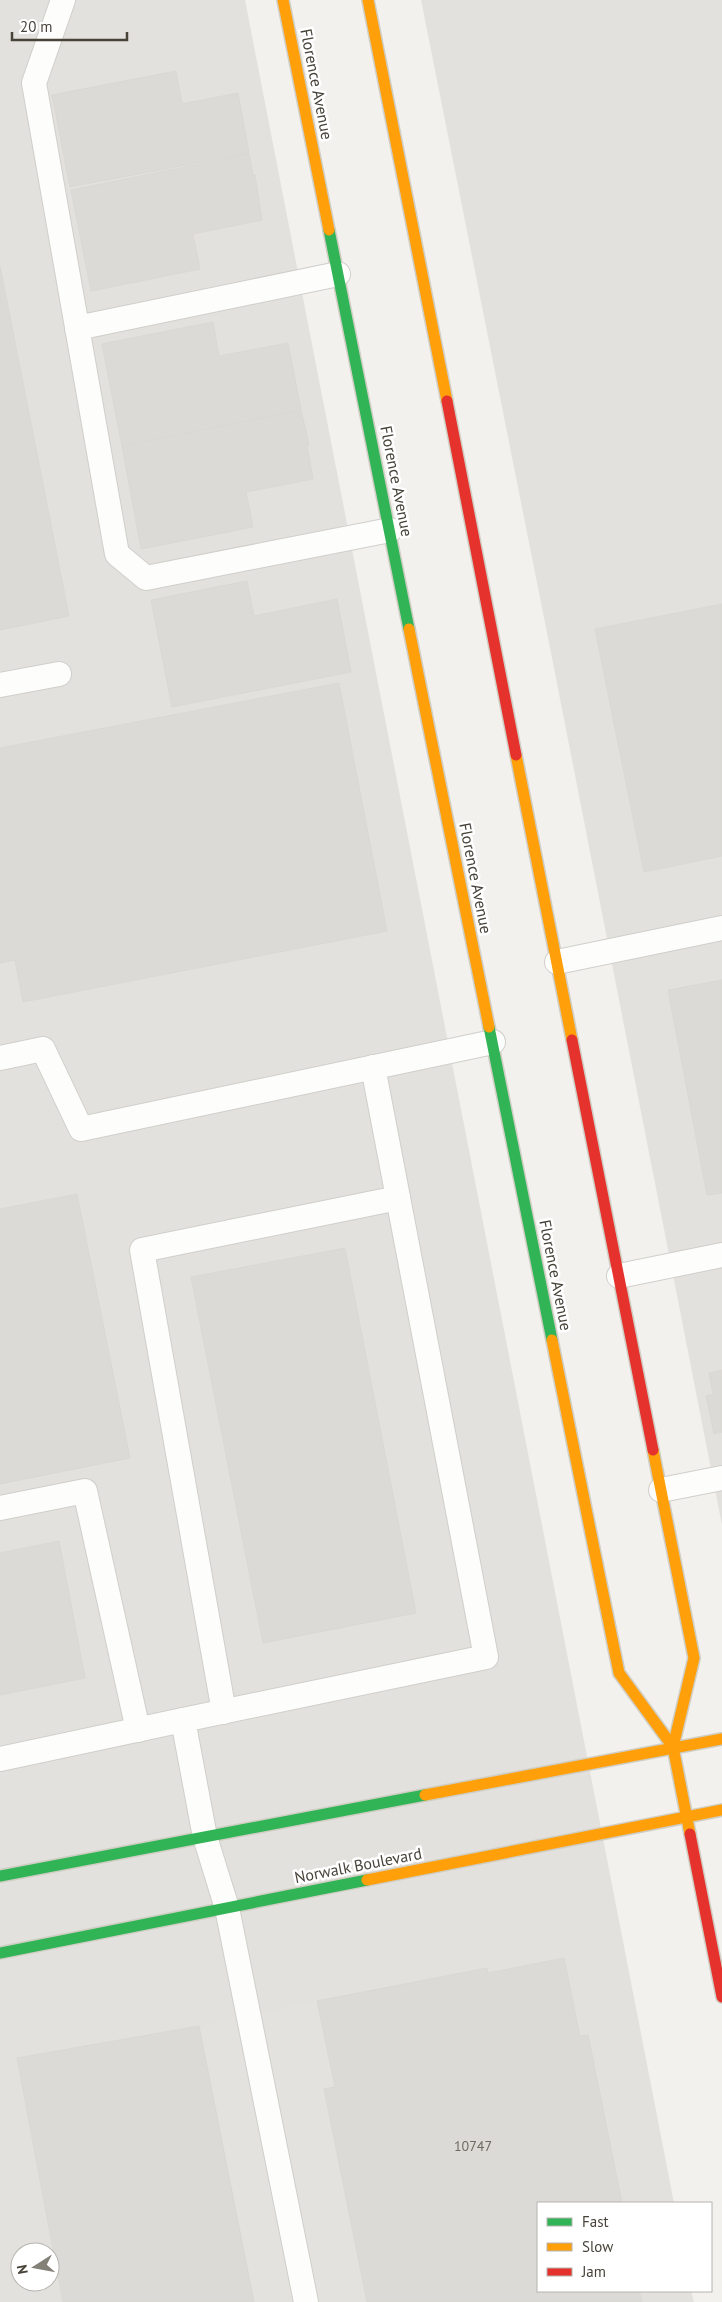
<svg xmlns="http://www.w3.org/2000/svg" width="722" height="2302" font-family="'PT Sans',sans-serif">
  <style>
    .industrial { fill: #e3e1dd; fill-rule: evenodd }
    .parking { fill: #e3e2de }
    .building { fill: #dcdad6; stroke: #dad8d3 }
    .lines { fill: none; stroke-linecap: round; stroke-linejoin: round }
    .lane-casing { stroke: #d0cfcb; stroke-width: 26 }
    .fast-casing { stroke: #d0cec4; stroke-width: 14 }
    .slow-casing { stroke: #d0cec4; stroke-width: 14 }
    .jam-casing { stroke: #d0cec4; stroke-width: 14 }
    .lane { stroke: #fdfdfc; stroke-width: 24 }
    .fast { stroke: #30b455; stroke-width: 11 }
    .slow { stroke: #ff9f0a; stroke-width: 11 }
    .jam { stroke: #e5322d; stroke-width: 11 }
    .labels { text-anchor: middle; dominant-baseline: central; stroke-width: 5; stroke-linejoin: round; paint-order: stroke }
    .number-label { font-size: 14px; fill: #6d6a61 }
    .street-label { font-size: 16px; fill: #474339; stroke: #fff }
  </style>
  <rect width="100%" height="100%" fill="#f2f1ed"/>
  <g class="industrial">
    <path d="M0,0H245L674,2203H538V2291H691L694,2302H0ZM20,2252H50V2282H20Z"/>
    <path d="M421,0H722V1525L553,663Z"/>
  </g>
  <path class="parking" d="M317,2001L335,2087L367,2302H254L199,2026Z"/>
  <g class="building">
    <path d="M176,71L182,104L238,93L249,153L70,187L52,95Z"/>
    <path d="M249,154L253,175H255L262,220L193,234L200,269L91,291L71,190Z"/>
    <path d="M0,266L69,616L0,630Z"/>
    <path d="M213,322L219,356L288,343L301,410L122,446L102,344Z"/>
    <path d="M301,410L309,445H307L313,479L246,492L253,527L141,549L122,446Z"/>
    <path d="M247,581L254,616L337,599L351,672L172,707L151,600Z"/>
    <path d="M722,604V856L644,872L595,629Z"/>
    <path d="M339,683L387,931L23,1002L15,960L0,963V748Z"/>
    <path d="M722,980V1193L707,1195L668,990Z"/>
    <path d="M77,1194L130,1458L0,1484V1209Z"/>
    <path d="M345,1248L416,1613L263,1643L191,1277Z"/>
    <path d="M722,1370V1432L714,1434L706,1396L713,1394L709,1373Z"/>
    <path d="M59,1541L85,1678L0,1695V1553Z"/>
    <path d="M564,1958L580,2036L588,2035L622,2203H538V2291H639L642,2302H367L324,2089L335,2087L317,2001L487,1968L488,1973Z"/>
    <path d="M199,2026L254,2302H63L17,2058Z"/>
  </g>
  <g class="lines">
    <g class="lane-casing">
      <g id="lane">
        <path d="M63,0L34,83L117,554L146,578L390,530"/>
        <path d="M77,328L338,274"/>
        <path d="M0,685L59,674"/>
        <path d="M557,962L722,928"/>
        <path d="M0,1058L43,1049L81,1129L493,1042"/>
        <path d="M619,1276L722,1255"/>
        <path d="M661,1490L722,1478"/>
        <path d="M0,1508L85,1491L138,1730"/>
        <path d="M224,1712L142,1250L398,1198"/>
        <path d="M183,1720L486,1657L373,1067"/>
        <path d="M0,1759L183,1720L205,1837L227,1908L306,2302"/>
      </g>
    </g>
    <g class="fast-casing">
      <g id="fast">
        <path d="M329,230L409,629"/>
        <path d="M489,1027L552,1340"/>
        <path d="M0,1876L425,1795"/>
        <path d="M0,1953L367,1880"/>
      </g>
    </g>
    <g class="slow-casing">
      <g id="slow">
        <path d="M283,0L329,230"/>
        <path d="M368,0L447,401"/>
        <path d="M409,629L489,1027"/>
        <path d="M516,755L572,1040"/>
        <path d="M552,1340L619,1673L673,1747"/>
        <path d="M653,1450L694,1658L673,1747L690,1834"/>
        <path d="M425,1795L722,1739"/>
        <path d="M367,1880L722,1810"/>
      </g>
    </g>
    <g class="jam-casing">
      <g id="jam">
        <path d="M447,401L516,755"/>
        <path d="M572,1040L653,1450"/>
        <path d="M690,1834L722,1997"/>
      </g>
    </g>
    <use href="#lane" class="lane"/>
    <use href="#fast" class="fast"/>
    <use href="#slow" class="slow"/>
    <use href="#jam" class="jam"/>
  </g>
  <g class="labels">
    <g class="number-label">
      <text x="473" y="2146">10747</text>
    </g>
    <g class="street-label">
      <text transform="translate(317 84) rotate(79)">Florence Avenue</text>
      <text transform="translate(397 481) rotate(79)">Florence Avenue</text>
      <text transform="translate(476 878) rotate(79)">Florence Avenue</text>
      <text transform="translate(556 1275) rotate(79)">Florence Avenue</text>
      <text transform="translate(358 1865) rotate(-11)">Norwalk Boulevard</text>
    </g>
  </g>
  <rect x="537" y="2202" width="175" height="90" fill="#ffffff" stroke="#b5b4b0"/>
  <rect x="547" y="2218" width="25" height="8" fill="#30b455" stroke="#b5b4b0"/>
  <text x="582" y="2227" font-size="15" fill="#474339">Fast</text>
  <rect x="547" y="2243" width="25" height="8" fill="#ff9f0a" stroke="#b5b4b0"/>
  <text x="582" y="2252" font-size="15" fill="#474339">Slow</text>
  <rect x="547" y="2268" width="25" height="8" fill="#e5322d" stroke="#b5b4b0"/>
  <text x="582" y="2277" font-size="15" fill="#474339">Jam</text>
  <g transform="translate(35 2267) rotate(259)"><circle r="24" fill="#ffffff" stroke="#b5b4b0"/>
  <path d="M0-4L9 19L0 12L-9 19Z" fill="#838078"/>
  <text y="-8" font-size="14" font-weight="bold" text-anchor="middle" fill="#474339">N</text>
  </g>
  <path d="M12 32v8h115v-8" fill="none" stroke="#474339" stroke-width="2.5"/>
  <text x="20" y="32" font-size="15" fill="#474339" stroke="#ffffff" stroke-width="4" paint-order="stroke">20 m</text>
</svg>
